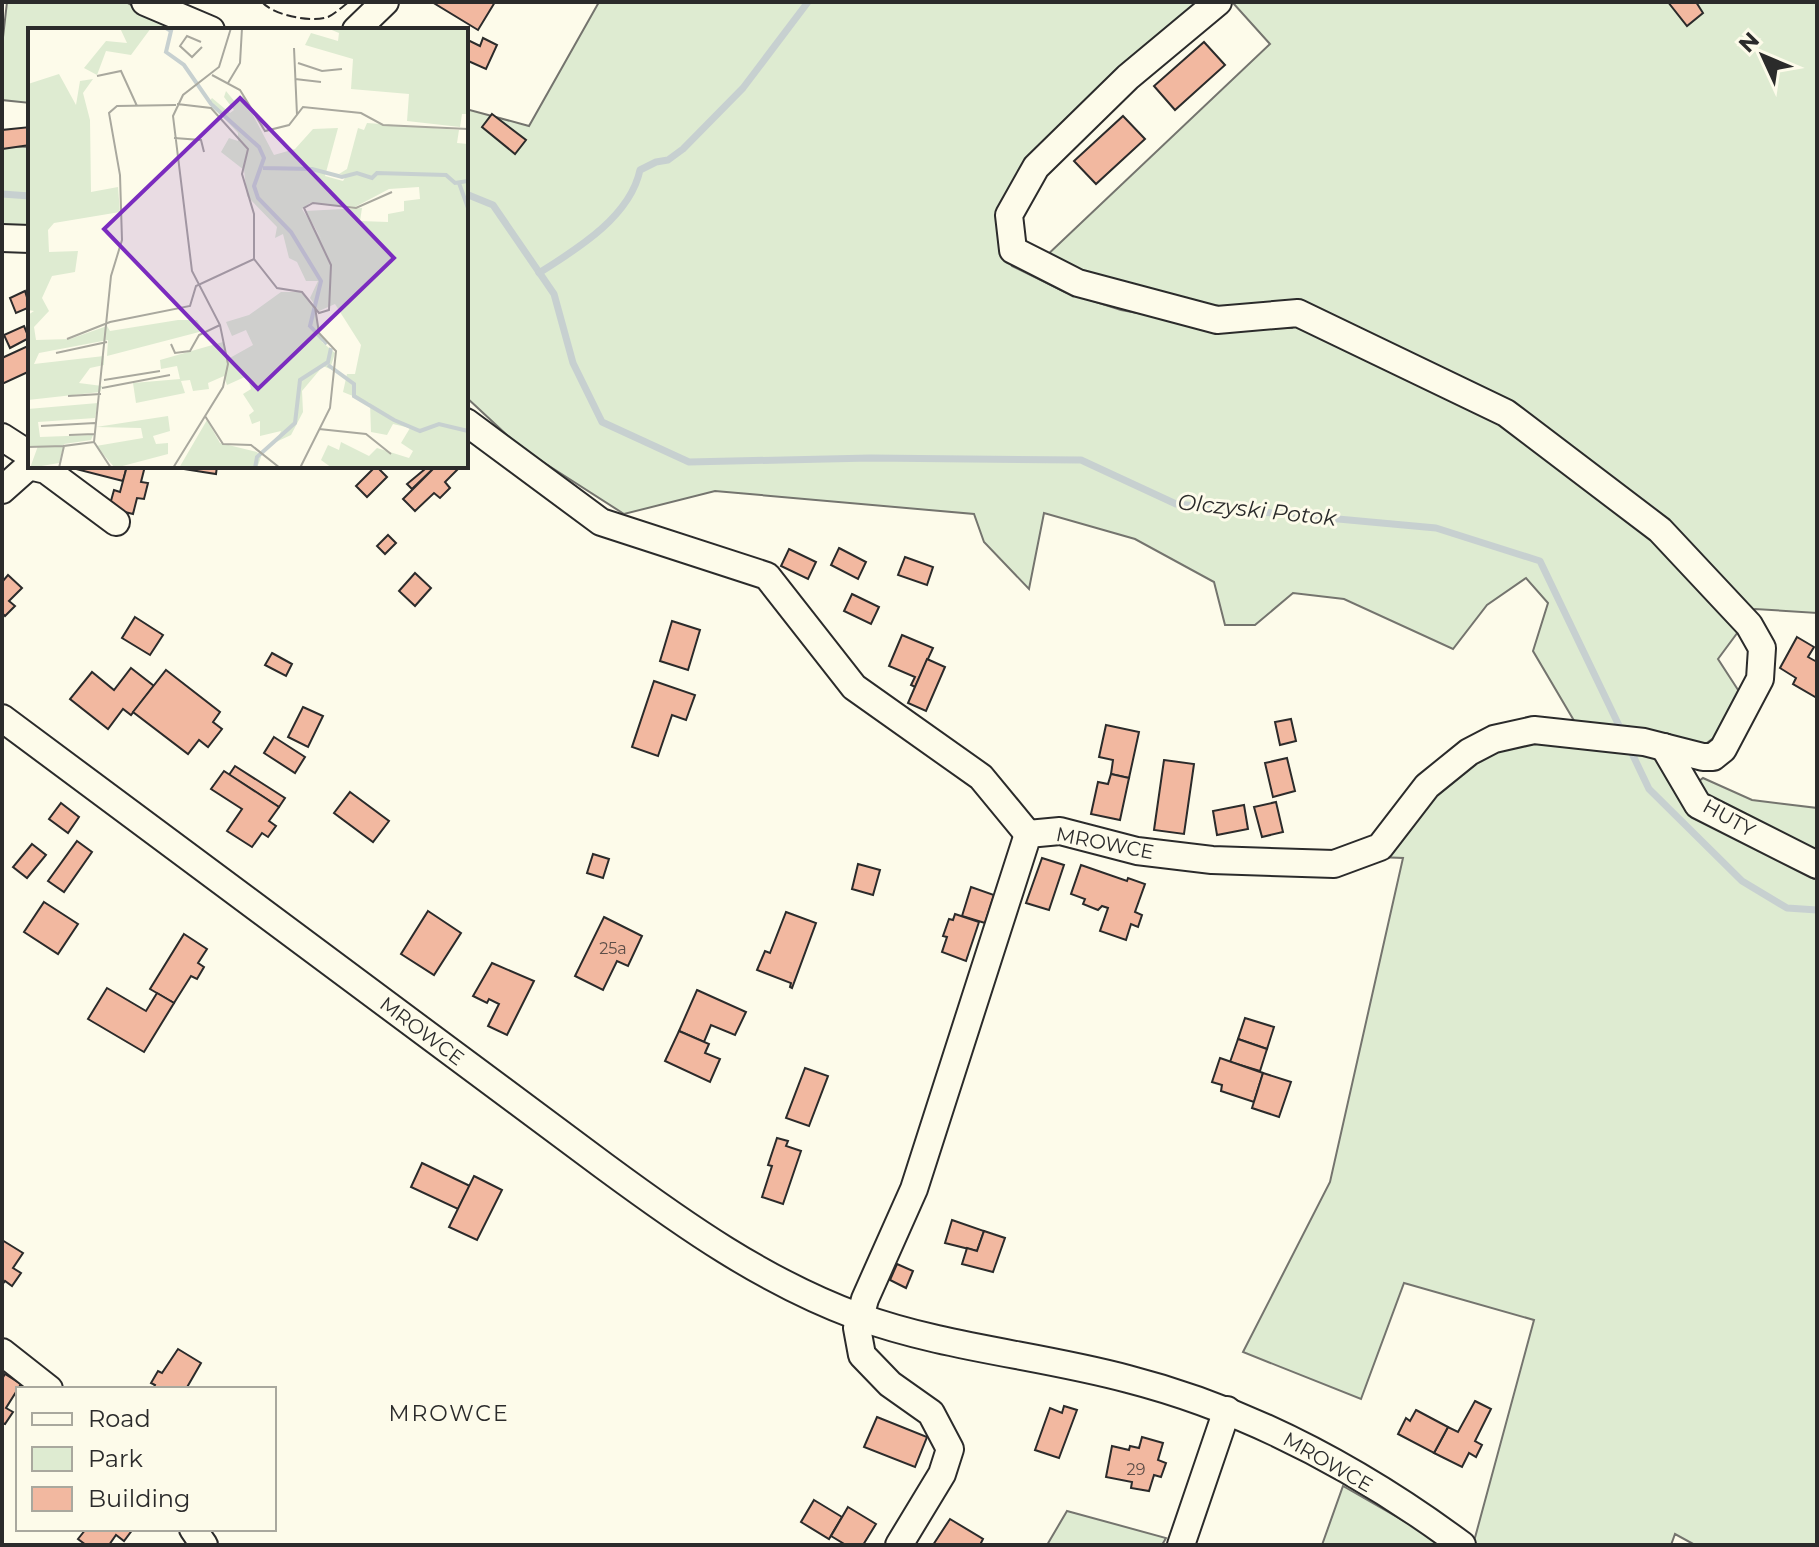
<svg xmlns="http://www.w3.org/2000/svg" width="1819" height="1547" font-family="Montserrat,sans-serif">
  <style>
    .green { fill: #deebd1; stroke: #74746e; stroke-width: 2 }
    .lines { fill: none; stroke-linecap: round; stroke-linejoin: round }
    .stream { stroke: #c7d0d0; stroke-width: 7 }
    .building { fill: #f2b8a0; stroke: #2b2b2b; stroke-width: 2 }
    .minor-casing { stroke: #2b2b2b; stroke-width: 30 }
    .minor { stroke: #fdfbea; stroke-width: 26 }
    .fence { stroke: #2b2b2b; stroke-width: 2; stroke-dasharray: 10 4; stroke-linecap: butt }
    .labels { text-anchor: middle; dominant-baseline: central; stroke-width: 6; stroke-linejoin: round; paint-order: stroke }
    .number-label { font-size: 16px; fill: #5d4e48 }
    .street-label { font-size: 20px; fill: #2b2b2b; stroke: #fdfbea }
    .water-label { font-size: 22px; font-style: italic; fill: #2b2b2b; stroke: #fdfbea }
    .neighbourhood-label { font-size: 22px; letter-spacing: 2px; fill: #2b2b2b; stroke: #fdfbea }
    .inset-river { fill: none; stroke: #c7d0d0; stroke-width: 4 }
    .inset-road { fill: none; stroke: #a9a89e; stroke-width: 2 }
    .view { fill: #7b2cbf; fill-opacity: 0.15; stroke: #7b2cbf; stroke-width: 4 }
    .inset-edge { fill: none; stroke: #2b2b2b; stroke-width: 4 }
  </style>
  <rect width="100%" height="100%" fill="#fdfbea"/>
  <g class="green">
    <path d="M7,2H126L179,30H30V103L2,100V46Z"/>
    <path d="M599,2H1210L1016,182L1002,244L1012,266L1065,292L1121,310L1226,329L1292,328L1314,314L1219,310L1119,291L1043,259L1270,44L1233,3L1817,2V613L1755,609L1718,659L1742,696L1727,728L1704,745L1672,740L1627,726L1576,724L1533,651L1548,603L1526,578L1487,605L1453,649L1344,599L1293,593L1255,625H1225L1214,582L1135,539L1044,513L1029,589L984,542L974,514L715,491L624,514L521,448L466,397V109L529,126Z"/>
    <path d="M2,146L30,147V235L2,232Z"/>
    <path d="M1533,737L1657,753L1698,811L1817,873V1545H1695L1675,1534L1671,1545H1473L1534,1320L1404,1283L1361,1399L1243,1352L1330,1182L1403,858L1378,857L1437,783L1490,746Z"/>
    <path d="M1703,778L1752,800L1817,808V856L1713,806L1694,785Z"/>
    <path d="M1343,1486L1446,1545H1322Z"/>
    <path d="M1067,1511L1166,1538L1162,1545H1047Z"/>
  </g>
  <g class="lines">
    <g class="stream">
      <path d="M2,194L30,196"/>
      <path d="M466,194L493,205L554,294L573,363L602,422L689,462L870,458L1081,460L1176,504L1436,528L1540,561L1623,734"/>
      <path d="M539,273C577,249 630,217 640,170L656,162L668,160L683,149L743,88L808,2"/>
      <path d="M1628,745L1649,789L1742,881L1787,908L1817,910"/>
    </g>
  </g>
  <g class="building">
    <path d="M432,2H495L478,30Z"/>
    <path d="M1668,2H1696L1703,13L1687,26Z"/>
    <path d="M483,38L497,45L486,69L466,60V39L480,46Z"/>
    <path d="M1204,42L1225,65L1175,110L1154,86Z"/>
    <path d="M492,114L526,140L515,154L482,127Z"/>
    <path d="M1123,116L1145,139L1096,184L1074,161Z"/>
    <path d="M30,127V145L2,149V130Z"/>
    <path d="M25,291L30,307L16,313L10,298Z"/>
    <path d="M24,326L29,338L10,348L4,335Z"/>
    <path d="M30,345V371L2,384V358Z"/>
    <path d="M76,466H127L123,481L76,469Z"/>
    <path d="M127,466H145L141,482L148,483L144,499L137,498L133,514L109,508L114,490L120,492Z"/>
    <path d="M165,466H217L216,474Z"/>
    <path d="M376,466L387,477L367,497L356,486Z"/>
    <path d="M421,466H436L412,489L407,484L425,469Z"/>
    <path d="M436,466H461L445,482L450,488L440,498L434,493L415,511L403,499Z"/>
    <path d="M388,535L396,543L385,554L377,546Z"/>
    <path d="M839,548L866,562L858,579L831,565Z"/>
    <path d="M789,549L816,562L808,579L781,566Z"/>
    <path d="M905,557L933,567L927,585L898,575Z"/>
    <path d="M415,573L431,588L415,606L399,591Z"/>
    <path d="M8,575L22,588L9,601L15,606L5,616L2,613V582Z"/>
    <path d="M852,594L879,607L871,624L844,611Z"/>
    <path d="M135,617L163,635L150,655L122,638Z"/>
    <path d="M672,621L700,630L688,670L660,661Z"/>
    <path d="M902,635L933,648L915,687L911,685L915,677L889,666Z"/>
    <path d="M1797,637L1814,647L1808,657L1817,662V698L1793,684L1796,678L1780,668Z"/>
    <path d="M272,653L292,664L286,676L265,665Z"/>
    <path d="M927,659L945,667L926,711L908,703Z"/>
    <path d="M131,668L154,686L131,715L123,709L108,729L70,699L92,672L114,690Z"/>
    <path d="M166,670L220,712L213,722L222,729L208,747L199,740L188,754L133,712Z"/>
    <path d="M654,681L695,695L686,720L672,715L658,756L632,747Z"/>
    <path d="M303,707L323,716L308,747L288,737Z"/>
    <path d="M1291,719L1296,741L1280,745L1275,722Z"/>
    <path d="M1106,725L1139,732L1129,778L1111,774L1113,760L1099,757Z"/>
    <path d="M274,737L305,757L295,773L264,753Z"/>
    <path d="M1287,758L1295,791L1273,797L1265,763Z"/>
    <path d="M1164,760L1194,764L1184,834L1154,830Z"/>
    <path d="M235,766L285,798L279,807L229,775Z"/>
    <path d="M224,771L279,807L269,821L276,826L268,837L262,833L252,847L227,831L242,809L211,789Z"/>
    <path d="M1111,774L1129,778L1120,820L1091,814L1098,782L1108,784Z"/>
    <path d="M350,792L389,821L373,842L334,813Z"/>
    <path d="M1276,802L1283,832L1262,837L1254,807Z"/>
    <path d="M61,803L79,817L68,833L49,819Z"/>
    <path d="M1244,805L1248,829L1217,835L1213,811Z"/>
    <path d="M77,841L92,852L64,892L48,881Z"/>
    <path d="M32,844L46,855L27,878L13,867Z"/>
    <path d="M593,854L609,859L603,878L587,873Z"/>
    <path d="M1042,858L1064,865L1049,910L1026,903Z"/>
    <path d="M858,864L880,870L873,895L852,889Z"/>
    <path d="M1081,865L1127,881L1128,878L1145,884L1135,912L1142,915L1138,927L1131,924L1126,940L1100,931L1108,908L1102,906L1098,910L1083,904L1085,899L1071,894Z"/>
    <path d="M971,887L994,895L985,923L962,916Z"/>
    <path d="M44,902L78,924L58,954L24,932Z"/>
    <path d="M428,911L461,933L434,975L401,954Z"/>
    <path d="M786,912L816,923L792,988L790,987L791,983L757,970L765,951L770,953Z"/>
    <path d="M955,914L979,922L966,961L942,952L947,937L943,936L949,919L953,920Z"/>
    <path d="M604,917L642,936L628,966L617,961L603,990L575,976Z"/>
    <path d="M184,934L207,949L198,963L204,967L197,979L191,976L174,1003L150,989Z"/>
    <path d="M492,963L534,981L507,1035L488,1026L499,1004L489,999L487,1003L473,996Z"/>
    <path d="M107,988L146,1011L157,993L174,1003L144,1052L88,1019Z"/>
    <path d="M697,990L746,1012L735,1035L711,1025L704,1042L679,1031Z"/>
    <path d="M1245,1018L1274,1027L1267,1049L1238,1039Z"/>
    <path d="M679,1031L709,1044L705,1053L720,1059L710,1082L665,1061Z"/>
    <path d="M1238,1039L1267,1049L1260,1071L1230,1062Z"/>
    <path d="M1220,1058L1263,1073L1254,1102L1221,1091L1222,1085L1212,1082Z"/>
    <path d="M805,1068L828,1076L809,1126L786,1118Z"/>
    <path d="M1263,1073L1291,1082L1279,1117L1252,1108Z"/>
    <path d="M777,1138L788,1141L786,1146L801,1151L783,1204L762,1197L772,1166L768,1165Z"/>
    <path d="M422,1163L470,1186L458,1209L411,1187Z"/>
    <path d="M474,1176L502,1190L477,1240L449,1227Z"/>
    <path d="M952,1220L984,1231L977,1251L945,1243Z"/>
    <path d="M984,1231L1005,1238L993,1272L962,1264L967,1248L977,1251Z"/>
    <path d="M2,1240L23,1253L13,1268L21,1273L12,1286L5,1281L2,1285Z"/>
    <path d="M897,1264L913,1271L906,1288L890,1280Z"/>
    <path d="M178,1349L201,1363L186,1389H153L155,1385L151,1383L158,1371L162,1373Z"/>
    <path d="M5,1374L21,1384L6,1408L13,1412L5,1424L2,1423V1379Z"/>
    <path d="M1475,1401L1491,1409L1475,1441L1482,1445L1476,1457L1469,1453L1462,1467L1434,1453L1448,1427L1458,1432Z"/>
    <path d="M1064,1406L1077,1410L1059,1458L1035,1450L1050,1408L1062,1413Z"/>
    <path d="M1416,1410L1448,1427L1434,1453L1398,1434L1406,1418L1410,1421Z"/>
    <path d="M877,1417L927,1437L915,1467L864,1447Z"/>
    <path d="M1142,1437L1163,1443L1158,1460L1166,1463L1161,1477L1154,1475L1149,1491L1131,1488L1132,1482L1106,1477L1112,1446L1129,1450L1130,1446L1139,1448Z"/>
    <path d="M814,1500L842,1517L829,1539L801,1522Z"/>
    <path d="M848,1507L876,1524L863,1545H846L831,1536Z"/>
    <path d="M950,1519L983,1539L980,1545H933Z"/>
    <path d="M86,1529H133L124,1541L116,1535L109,1545H86L78,1539Z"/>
  </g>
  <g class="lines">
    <g class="minor-casing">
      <g id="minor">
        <path d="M145,2L211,30"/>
        <path d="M356,30L385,2"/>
        <path d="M2,238L30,239"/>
        <path d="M466,422L601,522L767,576L854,687L981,777L1028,834"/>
        <path d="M2,437L30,455"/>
        <path d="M2,490L29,466L46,470L116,522"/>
        <path d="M2,718L604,1166C684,1225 763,1281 857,1316C945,1348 1039,1355 1128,1379C1249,1410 1362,1471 1462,1545"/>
        <path d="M1664,747L1698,805L1817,865"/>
        <path d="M2,1352L49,1389"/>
        <path d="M193,1529L204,1545"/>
        <path d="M899,1545L942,1474L950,1449L931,1413L890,1384L862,1355L857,1328L865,1299L914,1189L1028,834L1060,831L1137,851L1212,860L1334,864L1380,847L1427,786L1469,752L1494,739L1534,730L1644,742L1703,757H1713L1723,749L1760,679L1762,648L1749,625L1660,530L1506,413L1298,313L1217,320L1078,283L1013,250L1009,215L1036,167L1128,77L1218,2"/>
        <path d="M1181,1545L1227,1410"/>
      </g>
    </g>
    <use href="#minor" class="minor"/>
    <path class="fence" d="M262,2C273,15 311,23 328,17C335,14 343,6 349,2"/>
  </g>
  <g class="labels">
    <g class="number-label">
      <text x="613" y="948">25a</text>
      <text x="1136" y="1469">29</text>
    </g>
    <g class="street-label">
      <text transform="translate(1729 818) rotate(29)">HUTY</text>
      <text transform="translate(1105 843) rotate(11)">MROWCE</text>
      <text transform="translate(422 1031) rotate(37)">MROWCE</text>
      <text transform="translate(1328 1462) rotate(30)">MROWCE</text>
    </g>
    <g class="water-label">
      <text transform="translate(1257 510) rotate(6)">Olczyski Potok</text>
    </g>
    <g class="neighbourhood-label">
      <text x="449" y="1413">MROWCE</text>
    </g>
  </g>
  <g transform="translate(28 28)">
    <rect width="440" height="440" fill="#fdfbea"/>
    <path d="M92,0H123L103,27L78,23L69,47L56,40L78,13L99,15ZM299,0H440V86H434L432,99L379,93L381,66L323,61L325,31L277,17L283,5L310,13L311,5ZM31,46L48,77L52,53L65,51L55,65L62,92L63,164L90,159L92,184L26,195L20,202L21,224L50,223L47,244L24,248L14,270L21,283L6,299L8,312L42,311L79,298L82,303L150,292H169L175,303L79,328L80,312L11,325L6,336L76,328V337L62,340L51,355L74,358L72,364L0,372V287L6,283L0,282V56ZM198,63L207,74L215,68L246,127L267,121L285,101L310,100L297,148L315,153L318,148L311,146L319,141L330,100L336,102L339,95L431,102L429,115L440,116V440H304L293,432L300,417L311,422L313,414L341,428L349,420L381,430L385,423L373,415L382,400L365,396L359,407L343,404L342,375L315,364L319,346H327L333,317L307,276L291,283L282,270L290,253H278L269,234L261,230L255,206L247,210L249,199L219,168L216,142L193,124L201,110L210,113V105L181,74L184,70L202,85L206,82L196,69ZM391,159L392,171L376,173V183L360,186V194L332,193L334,180L277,183L294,212L274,181L282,175L327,179L361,161ZM253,264H273L286,279L294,314L307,325L302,341L295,338L274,363L275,384L263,407L248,414L253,403L232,408V393L224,396L221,387L226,383L215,366L223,361L219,348L199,357L196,348L180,355L181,361L165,363L162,352L153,353L157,365L108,375L105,355L152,351L149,338L133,341L132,332L195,314L200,331L225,317L218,302L204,308L198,294L221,287ZM70,375L67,390L10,394L12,409L65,407L63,412L36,416L31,435L2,440L10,418H0V381ZM140,388L142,403L125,408L128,416L140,415V426L87,440L68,418L115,410L113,400L68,399ZM179,392L192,415L229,424L233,429L229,440H151Z" fill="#deebd1" fill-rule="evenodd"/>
    <path class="inset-river" d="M138,0L143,3L138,24L156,37L183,76L231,119L236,130L226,158L230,170L263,204L293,253L282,298L299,316M235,140L284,141L314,149L329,145L344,150L349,145L418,147L427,155L440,153M431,155L440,180M300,337L326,356V368L366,392L392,403L411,396L440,403M227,440L229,429L267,395L272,352L300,334L303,320"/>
    <path class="inset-road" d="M173,14L159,8L152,18L164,29L174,19M266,20L269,87M270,35L294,43L314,41M184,47L212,62L237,103L261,97L275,79L333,85L355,97L440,101M69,48L93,43L109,78M267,51L293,54M200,55L212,35L214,0M149,76L183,80L220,121L214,146L226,186V231M146,110L173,112L176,124M39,311L82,294L162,278L168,258L226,231L249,260L274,264L291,285L301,282L303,237L276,180L285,175L328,180L364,164M143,316L147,325L162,323L171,307L192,297M28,325L79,314M76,352L132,343M74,360L142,347M40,368L73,366M177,388L195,416L223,417L252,440M13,398L67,395M291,401L338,406L363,426M41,407L66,406M0,419L36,418M31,440L36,418L66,414M83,440L66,414L83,248L94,212L92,147L81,85L89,78L148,77M145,440L195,359L200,336L192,297L164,243L145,88L155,67L191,39L203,0M272,440L302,380L308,323L291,305L287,279"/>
    <path class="view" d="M212,70L366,230L230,361L76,201Z"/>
    <rect width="440" height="440" class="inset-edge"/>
  </g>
  <rect width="1819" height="1547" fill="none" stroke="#2b2b2b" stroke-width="8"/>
  <rect x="16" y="1387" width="260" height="144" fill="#fdfbea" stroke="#a9a89e" stroke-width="2"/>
  <rect x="32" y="1413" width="40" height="12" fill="#fdfbea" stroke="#a9a89e" stroke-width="2"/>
  <text x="88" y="1427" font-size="24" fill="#2b2b2b">Road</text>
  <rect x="32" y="1447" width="40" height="24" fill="#deebd1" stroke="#a9a89e" stroke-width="2"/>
  <text x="88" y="1467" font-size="24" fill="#2b2b2b">Park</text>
  <rect x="32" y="1487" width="40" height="24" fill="#f2b8a0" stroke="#a9a89e" stroke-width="2"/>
  <text x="88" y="1507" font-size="24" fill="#2b2b2b">Building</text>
  <g transform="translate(1763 56) rotate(314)" stroke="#fdfbea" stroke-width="6" paint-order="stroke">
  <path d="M0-6L14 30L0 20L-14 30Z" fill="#2b2b2b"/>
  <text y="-12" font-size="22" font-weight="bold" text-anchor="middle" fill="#2b2b2b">N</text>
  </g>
</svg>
